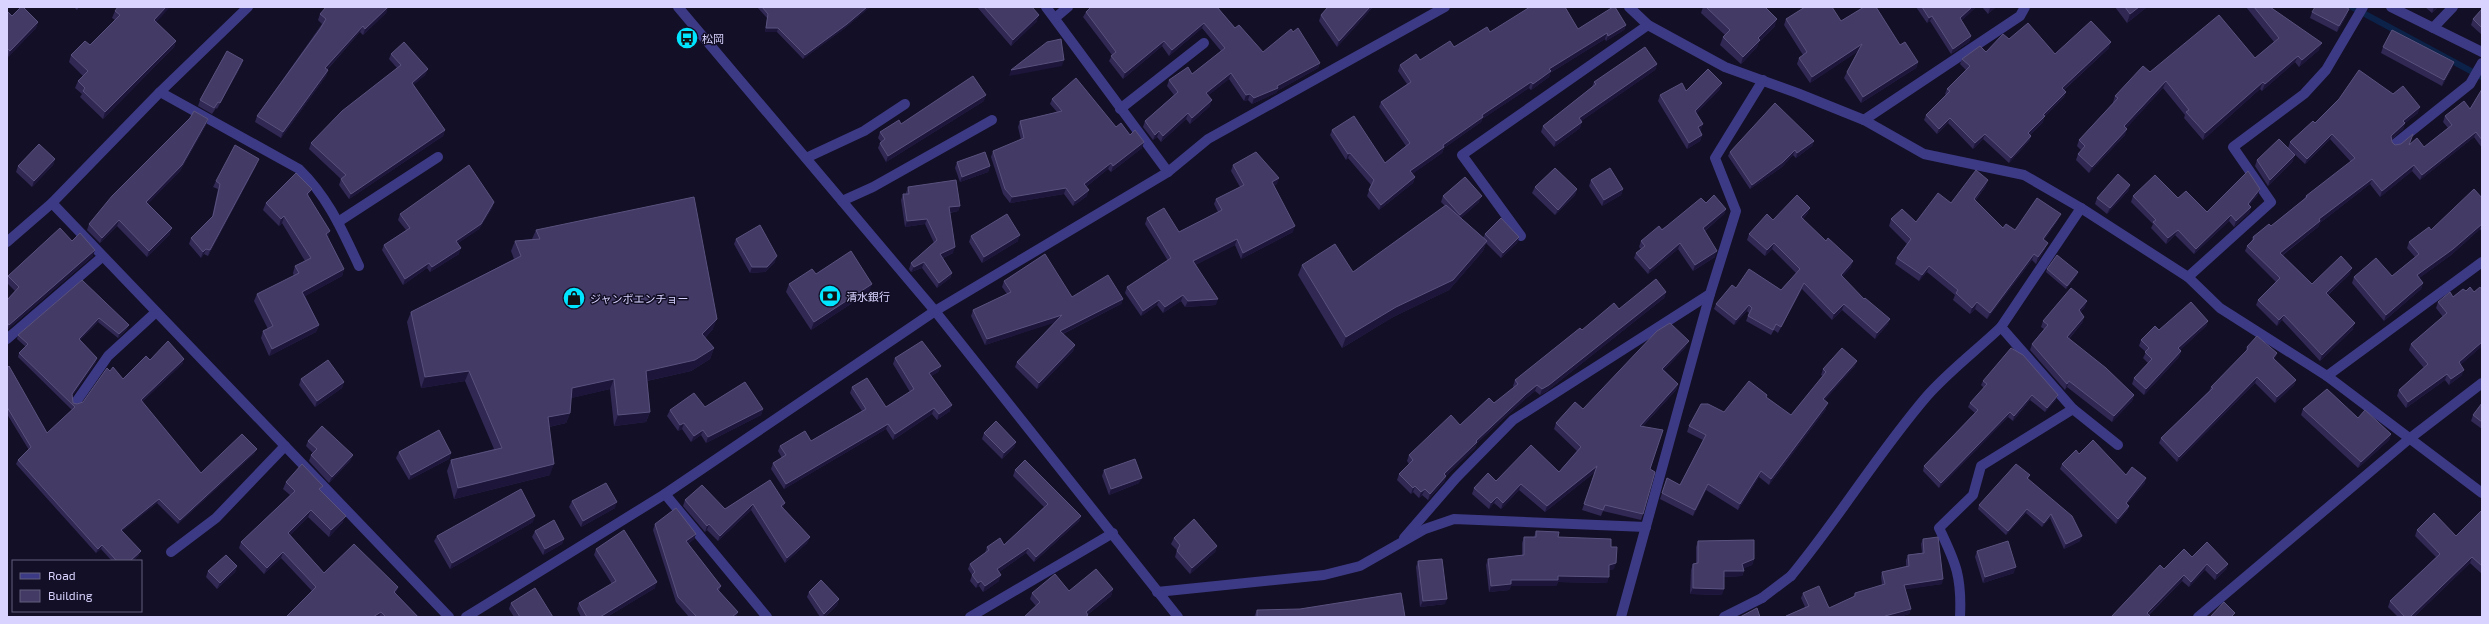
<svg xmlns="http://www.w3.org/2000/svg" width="2489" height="624" font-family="'Exo 2','Noto Sans JP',sans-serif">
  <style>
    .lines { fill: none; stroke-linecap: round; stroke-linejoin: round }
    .stream { stroke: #0c2248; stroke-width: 6 }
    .service { stroke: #3d3a85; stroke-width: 10 }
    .minor { stroke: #3d3a85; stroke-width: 10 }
    .tertiary { stroke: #3d3a85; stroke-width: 10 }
    .wall { fill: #312854 }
    .shaded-wall { fill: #1d163a }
    .building { fill: #433a66; stroke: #5a527e }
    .labels { text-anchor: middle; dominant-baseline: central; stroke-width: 3; stroke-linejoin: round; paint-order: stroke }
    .poi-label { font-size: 11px; fill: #d9d4ff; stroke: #130f26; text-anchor: start }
  </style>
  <rect width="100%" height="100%" fill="#130f26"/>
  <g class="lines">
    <path class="stream" d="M2352,7L2482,77"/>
    <path class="service" d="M1762,598L1791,576"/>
    <g class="minor">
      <path d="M1046,7L1168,172"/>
      <path d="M1629,7L1648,25L1725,67L1797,93L1864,120L1924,154L2024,175L2081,208L2188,277L2220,308L2327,376L2482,493"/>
      <path d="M2391,7L2482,52"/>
      <path d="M1055,18L1068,7"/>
      <path d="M2433,28L2453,7"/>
      <path d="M160,92L299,169C328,197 342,230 359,266"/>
      <path d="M1120,109L1204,43"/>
      <path d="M1864,120L2020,16L2025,7"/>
      <path d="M2395,144L2470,84L2482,63"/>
      <path d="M806,158L864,131L905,104"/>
      <path d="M842,201L873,187L992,120"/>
      <path d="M52,203L449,617"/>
      <path d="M2081,208L2001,327L2073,409L2118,445"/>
      <path d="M338,222L438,157"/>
      <path d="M1521,236L1462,155L1648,25"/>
      <path d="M7,242L52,203L160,92L248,7"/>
      <path d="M2188,277L2271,202L2233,147L2304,94L2326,70L2363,7"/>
      <path d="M7,339L102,257"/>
      <path d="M2327,376L2482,262"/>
      <path d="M76,402L108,356L156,312"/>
      <path d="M665,494L767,617"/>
      <path d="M1404,538L1456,478L1513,420L1710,294"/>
      <path d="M171,552L216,518L285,446"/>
      <path d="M1791,576C1839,518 1878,453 1927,396C1949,371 1977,350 2001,327"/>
      <path d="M1157,592L1324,575L1360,566L1425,529L1454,519L1646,527"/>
      <path d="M466,617L665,494L935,311L1168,172L1208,139L1445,7"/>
      <path d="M970,617L1113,533"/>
      <path d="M1621,617L1710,294L1736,211L1715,158L1763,80"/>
      <path d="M1724,617L1762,598"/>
      <path d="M1960,617C1962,577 1956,563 1939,528L1973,495L1981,466L2073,409"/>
      <path d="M2198,617L2409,439L2482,383"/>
    </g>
    <path class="tertiary" d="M678,7L935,311L1178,617"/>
  </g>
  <g class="wall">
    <path d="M74,7H79L77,10Z"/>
    <path d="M388,7L386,13L363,35L360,32L327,70H328L326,76L281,138L255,122L257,116L322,24L318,20L320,14Z"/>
    <path d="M757,7H870L845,28L803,59L777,32H765L767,18Z"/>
    <path d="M977,7H1032L1037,21L1011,46Z"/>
    <path d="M1217,7L1235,28L1263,52L1320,63L1318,68L1277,91L1276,93L1252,104L1248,100L1244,101L1229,79L1208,95L1210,106L1190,124L1186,119L1161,142L1157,137L1153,140L1143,127L1145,121L1174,95L1167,86L1169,80L1192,74L1221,51L1202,28L1169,56L1162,46L1123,79L1109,61L1112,55L1083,17L1086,12Z"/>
    <path d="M1328,7H1373L1337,47L1319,21L1321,15Z"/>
    <path d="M1703,7H1765L1775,26L1759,42L1757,47L1741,64L1720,45L1723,37L1725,35L1701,13Z"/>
    <path d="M1916,7H1976L1961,21L1971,36L1969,42L1951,54L1930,21L1927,23Z"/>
    <path d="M1982,7H1996L1988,14Z"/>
    <path d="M2115,7H2147L2127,23Z"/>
    <path d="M2246,7H2270L2319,50L2299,67L2295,62L2262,91L2260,89L2203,140L2184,118L2185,115L2163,88L2126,128L2125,135L2089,173L2076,160L2078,154L2081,150L2077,146L2079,140L2113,103V102L2115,96L2150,72L2255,58L2274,42Z"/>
    <path d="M2425,7H2438L2432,13Z"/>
    <path d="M2482,9V35L2471,25L2473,19Z"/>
    <path d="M115,11L156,22L176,41L174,47L103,119L80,97L82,94L75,88L78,81L83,76L69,62L71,55L90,45L115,20L112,18Z"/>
    <path d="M2312,12L2347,15L2337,32L2310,18Z"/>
    <path d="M7,14L12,16L38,22L36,28L8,57L7,56Z"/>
    <path d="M1786,19L1841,21L1900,45L1918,62L1916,68L1861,103L1844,78L1847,72L1858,51L1810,83L1797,64L1799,58L1803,55L1784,25Z"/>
    <path d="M1626,25L1624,30L1606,41L1605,39L1550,73L1549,77L1531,90L1529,88L1482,119L1481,122L1444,148L1442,153L1412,174L1415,177L1413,183L1379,210L1367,196L1371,185L1348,158L1346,160L1330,135L1332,130L1385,163L1406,146L1379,107L1381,102L1407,84L1398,71L1400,65L1420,60L1490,32L1578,29Z"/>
    <path d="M2009,39L2055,54L2109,48L2064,90L2066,92L2064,97L2044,117L2043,122L2030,135L2031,136L2029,141L2009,163L1983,139L1973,149L1948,123L1937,134L1924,120L1926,115L1946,95L1945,94L1947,89L1966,70L1960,64L1962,59L1986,52Z"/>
    <path d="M2383,47L2454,62L2452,68L2442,86L2381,53Z"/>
    <path d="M391,54L428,69L425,75L413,85L445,130L443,136L349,199L339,185L341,179L309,149L311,143L397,68L389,59Z"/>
    <path d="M243,60L241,66L217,109L216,108L212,114L198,106L200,100Z"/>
    <path d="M1657,64L1655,70L1581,121L1580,128L1554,147L1541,132L1543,126L1592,87L1594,82Z"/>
    <path d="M1720,89L1696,113L1701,130H1700L1702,135L1700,141L1687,149L1658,101L1660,95L1686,91Z"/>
    <path d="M2482,89V148L2474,137L2420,180L2412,171L2380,197L2370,184L2320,223L2318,227L2283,255L2312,284L2350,274L2328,295L2353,329L2320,361L2282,320L2277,326L2256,305L2258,300L2276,282L2245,251L2247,246L2251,242L2253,237L2271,226L2304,199L2306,196L2351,162L2330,139L2305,164L2288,148L2290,142L2315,123L2418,113L2405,123L2403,129L2392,139V142L2395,145L2409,144L2424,147L2448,128L2443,122L2445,116L2470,109Z"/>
    <path d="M1052,99L1116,127L1130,135L1142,148L1111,172L1108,169L1086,187L1087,196L1073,206L1064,194L1010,203L1003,194L991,157L993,151L1021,140L1018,127L1020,121L1057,112L1050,104Z"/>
    <path d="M984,101L886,162L878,148L880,143L881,142L878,138L880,132L901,124Z"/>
    <path d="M208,119L206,125L180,171L148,203L170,234L147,257L117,226L100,243L87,230L89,224Z"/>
    <path d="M1814,141L1812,146L1796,158L1793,155L1782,167L1750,189L1728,156L1730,152Z"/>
    <path d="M55,159L53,165L32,187L16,172L18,166Z"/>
    <path d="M2257,160L2293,161L2268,186L2255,166Z"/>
    <path d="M957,162L990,166L988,172L960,182L955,168Z"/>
    <path d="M257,164L208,256L204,254L201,258L189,244L191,238L212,217L218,189L213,187L216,181Z"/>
    <path d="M1233,165L1277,184L1274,185L1293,232L1241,259L1235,245L1195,265L1216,305L1185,307L1181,301L1163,313L1157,305L1141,316L1125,293L1127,287L1168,261L1145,224L1147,218L1179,232L1218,212L1214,204L1216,199L1240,187L1231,171Z"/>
    <path d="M1591,180L1623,189L1621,195L1602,206L1589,186Z"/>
    <path d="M2130,185L2128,191L2107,214L2095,204L2097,198Z"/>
    <path d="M1986,186L1975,201L2003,228L2015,230L2058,220L2044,240L2045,249L2036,264L2032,260L1987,319L1975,309L1970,314L1953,300L1955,295L1927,272L1919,281L1895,264L1897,258L1907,244L1889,226L1891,219L1916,222L1951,203Z"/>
    <path d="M908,187L960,206L958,211L950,213L953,253L943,258L952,273L950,278L937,288L922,268L911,272L909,269L911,263L934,243L925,224L905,227L901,200L903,194H906V193Z"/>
    <path d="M1535,187L1577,189L1575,195L1555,215L1532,193Z"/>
    <path d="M2258,195L2249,205L2251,207L2249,213L2234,227L2229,221L2194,254L2175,235L2166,244L2151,228L2153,224L2131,202L2133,196L2178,198L2207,212Z"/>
    <path d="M1443,196L1479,202L1461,218L1483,238L1485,234L1519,237L1517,243L1501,258L1486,243L1483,251L1449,290L1393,317L1342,348L1298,275L1302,265L1353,272L1445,206L1441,202Z"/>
    <path d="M309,197L328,238L344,269L342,276L305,296L319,325L316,332L269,356L261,338L263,331L268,329L254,301L257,294L294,276L293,273L295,266L305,261L282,223L279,226L263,210L266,203Z"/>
    <path d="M2482,198V232L2480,229L2451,255L2419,278L2423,283L2421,289L2384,321L2352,283L2354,277L2392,276L2415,257L2407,248L2409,242L2431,230Z"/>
    <path d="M494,202L492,208L479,229L458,243L459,254L430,272L427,268L403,285L382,250L384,245L406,230L398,220L400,214Z"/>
    <path d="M1706,203L1726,209L1724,214L1705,231L1715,257L1693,271L1678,249L1648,274L1634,258L1636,253L1641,249L1639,247L1641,241Z"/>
    <path d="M1808,213L1803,219L1851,267L1842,277L1888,324L1875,339L1842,310L1832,320L1802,289L1778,333L1774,330L1771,335L1746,321L1749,313L1747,311L1734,325L1714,309L1716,304L1736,288L1781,290L1796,273L1772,249L1765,256L1747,240L1749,234L1773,220Z"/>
    <path d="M536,230L713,329L705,338L714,348L710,359L691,371L647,381L650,412L646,422L614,426L610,389L571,398L570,413L566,423L549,427L550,475L454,499L447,471L451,460L494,449L465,381L421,388L407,322L411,312L514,259L511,251L515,241L532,239Z"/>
    <path d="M971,236L1018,241L982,263L969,242Z"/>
    <path d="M736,239L775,262L765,272L750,273L734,244Z"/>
    <path d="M72,241L93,256L7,330V300L15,291L7,283V279L8,276Z"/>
    <path d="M2047,269L2077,275L2066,289L2046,272Z"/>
    <path d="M816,274L869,292L811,330L786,292L789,284Z"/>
    <path d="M82,280L127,329L118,338L98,322L80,340L96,362L72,396L73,403L77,404L83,402L110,371L123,379L150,360L183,363L142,402L201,473L255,453L178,524L157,503L122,531L139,555L133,561H112L101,549L96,553L16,464L18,460L29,450L7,414V368L47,433L72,410L18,357L19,353L26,347L17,339L18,335Z"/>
    <path d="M1004,281L1072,297L1123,299L1121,304L1063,334L1075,345L1073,351L1037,389L1015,367L1017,362L1055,322L985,345L971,316L973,310L1007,294L1002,287Z"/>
    <path d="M2482,290V346L2460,365L2462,375L2449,385L2445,380L2406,408L2397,396L2399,390L2424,368L2409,350L2411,344L2443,317L2436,308L2438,302L2453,297L2466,291L2474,292Z"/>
    <path d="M1666,292L1664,298L1547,391L1540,395L1535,391L1524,400L1477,443L1475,448L1446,476L1444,482L1428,500L1422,495L1419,498L1413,492L1411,494L1397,480L1399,474L1409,464L1407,461L1409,455L1460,425L1494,403L1514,388L1513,386L1515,380L1582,330L1619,309Z"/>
    <path d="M2085,307L2080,312L2084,317L2082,323L2069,339L2134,395L2132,401L2112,422L2067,387L2065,390L2030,350L2032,344L2044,329L2041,327L2043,321Z"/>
    <path d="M2208,321L2206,326L2180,350L2181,351L2179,357L2144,395L2132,384L2134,378L2148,363L2143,358L2146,352L2139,346L2141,340L2159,330Z"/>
    <path d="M1686,347L1664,370L1678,384L1676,390L1643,426L1650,469L1643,514L1641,520L1603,511L1601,516L1582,510L1595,472L1545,512L1519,490L1501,509L1494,503L1489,509L1472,494L1474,488L1496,481L1559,472L1577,451L1554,429L1556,423L1583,409Z"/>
    <path d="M2247,347L2275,359H2274L2296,380L2294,385L2275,403L2255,383L2177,462L2159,443L2161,438L2209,391L2211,387L2245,353Z"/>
    <path d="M895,358L941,366L938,372L931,376L950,411L937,420L932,414L893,440L886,429L784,489L771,469L773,463L782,458L778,451L780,446L811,441L862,411L850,393L852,387L886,407L910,392L893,364Z"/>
    <path d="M1855,366L1824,400L1826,409L1769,485L1759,477L1738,510L1706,490L1693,516L1660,499L1667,478L1680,485L1703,440L1687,432L1689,426L1767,395L1766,398L1791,415L1823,376L1821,375L1823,369Z"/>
    <path d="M301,379L344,382L342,388L315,407L299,385Z"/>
    <path d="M1983,381L2056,400L2045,412L2030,400L2013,421L2008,417L1939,488L1923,471L1924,466L1975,413L1968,407L1970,403L1984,388L1981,385Z"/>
    <path d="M2482,403V429L2471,421L2473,415Z"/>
    <path d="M705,407L763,409L761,415L706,443L701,435L691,442L682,429L678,431L667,416L670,410Z"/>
    <path d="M2303,409L2358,418L2391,434L2389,440L2358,468L2301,415Z"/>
    <path d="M984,433L1016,442L1014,447L1002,459L982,439Z"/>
    <path d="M308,441L353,455L350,461L329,483L309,461L311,455L313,453L306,446Z"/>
    <path d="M399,452L451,453L449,459L409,480L396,458Z"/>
    <path d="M2079,454L2145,483L2127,504L2129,506L2127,511L2116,524L2060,469L2062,464Z"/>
    <path d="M1015,470L1081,516L1079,521L1034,562L1026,553L999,572V581L983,592L979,586L976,588L970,581L972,575L968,569L970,564L985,553L987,547L1004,545L1044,507L1013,476Z"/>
    <path d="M1104,470L1139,483L1109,495L1102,476Z"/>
    <path d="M2030,475L2028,479L2080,541L2064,549L2050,518L2042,527L2026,513L2006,535L1978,509L1979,505Z"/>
    <path d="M770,480L783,508L810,537L807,543L785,563L751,510L718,541L707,530L705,532L683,506L685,500L725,509Z"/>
    <path d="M286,482L321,491L343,522L329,537L308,517L290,535L324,573L396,594L419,617H286L312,591L281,558L264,574L239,548L241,542L290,495L283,489Z"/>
    <path d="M572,501L615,508L581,527L569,507Z"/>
    <path d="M2482,510V574L2470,563L2414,617H2398L2388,607L2390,601L2436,557L2415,536L2417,530L2456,536Z"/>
    <path d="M533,522L450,569L434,541L437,536Z"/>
    <path d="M655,524L696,534L694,539L688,544L721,586L719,591L738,612L736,617H689L676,602L653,530Z"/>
    <path d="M535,531L564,539L562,544L543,555L532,537Z"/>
    <path d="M1536,531L1558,537L1611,547L1614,569L1609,570L1607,583L1558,582L1556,586H1511L1509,590L1489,592L1486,565L1488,559L1522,555V543L1524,537H1534Z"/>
    <path d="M1174,538L1217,546L1215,552L1190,574L1175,557L1177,550L1171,544Z"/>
    <path d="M1923,539L1942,584L1905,589L1911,609L1909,614L1899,617H1786V616L1805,607L1801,598L1803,593L1829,608L1853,597L1855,593L1882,585L1881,577L1882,572L1906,566V560L1908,555L1922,553L1921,544Z"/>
    <path d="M1698,541L1754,559L1752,565L1744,568V571L1742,576L1724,577L1722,595L1690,594L1691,570L1693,564H1696V547Z"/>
    <path d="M596,549L655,588L607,617H581L577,609L579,603L612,584L594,555Z"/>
    <path d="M1977,551L2014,573L1983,583L1975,557Z"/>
    <path d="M2192,557L2228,564L2226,569L2215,580L2205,570L2189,587L2182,581L2149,615L2111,617L2164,569Z"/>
    <path d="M1418,561L1445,604L1420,607L1416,567Z"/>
    <path d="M237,566L235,572L217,589L206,577L208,571Z"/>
    <path d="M1113,589L1111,596L1087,615V617H1024L1036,606L1030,599L1032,593Z"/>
    <path d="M809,592L839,599L837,605L825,617H820L807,597Z"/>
    <path d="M511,603L553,617H514L509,609Z"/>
    <path d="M1257,610L1405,617H1254Z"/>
  </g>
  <g class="shaded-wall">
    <path d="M166,7H170L152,27L154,20Z"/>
    <path d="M388,7L386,13L363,35L365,29Z"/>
    <path d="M867,7H870L845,28L803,59L805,55Z"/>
    <path d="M1370,7H1373L1337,47L1339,41Z"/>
    <path d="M1972,7H1976L1958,24L1960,18Z"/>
    <path d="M1992,7H1996L1988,14L1990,8Z"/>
    <path d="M2139,7H2147L2127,23L2130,14Z"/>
    <path d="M2434,7H2438L2432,13Z"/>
    <path d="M2349,9L2347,15L2337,32L2339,26Z"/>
    <path d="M1039,15L1037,21L1011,46L1013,40Z"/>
    <path d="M1932,16L1930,21L1927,23L1929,18Z"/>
    <path d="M1777,19L1775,26L1759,42L1757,47L1741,64L1743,57L1758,38Z"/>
    <path d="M38,22L36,28L8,57L10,51Z"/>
    <path d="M1204,23L1202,28L1169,56L1172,50Z"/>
    <path d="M1626,25L1624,30L1606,41L1608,36Z"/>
    <path d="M363,26L360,32L323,74L325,68Z"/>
    <path d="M766,28H778L777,32H765Z"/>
    <path d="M1607,33L1605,39L1550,73L1549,77L1531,90L1533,84L1549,69Z"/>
    <path d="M1971,36L1969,42L1951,54L1953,49Z"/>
    <path d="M176,41L174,47L103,119L105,112Z"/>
    <path d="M1164,41L1162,46L1123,79L1125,73Z"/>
    <path d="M2111,42L2109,48L2060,93L2062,88Z"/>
    <path d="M2322,43L2319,50L2299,67L2302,60Z"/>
    <path d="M1862,44L1860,50L1810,83L1812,77Z"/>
    <path d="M2298,56L2295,62L2262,91L2265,84Z"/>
    <path d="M243,60L241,66L217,109L220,103Z"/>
    <path d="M1064,60L1062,66L1009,76L1011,70Z"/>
    <path d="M1918,62L1916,68L1861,103L1863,97Z"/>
    <path d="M2454,62L2452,68L2442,86L2444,80Z"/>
    <path d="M1320,63L1318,68L1277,91L1276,93L1252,104L1254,98Z"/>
    <path d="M1657,64L1655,70L1577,124L1579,118Z"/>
    <path d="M428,69L425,75L409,89L412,83Z"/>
    <path d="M328,70L326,76L281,138L283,132Z"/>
    <path d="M1231,73L1229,79L1204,99L1206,93Z"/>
    <path d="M2166,81L2163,88L2122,133L2124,126Z"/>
    <path d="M1531,82L1529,88L1482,119L1481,122L1444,148L1442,153L1408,177L1410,171L1443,145L1482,115Z"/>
    <path d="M2263,82L2260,89L2203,140L2205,133Z"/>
    <path d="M1722,83L1720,89L1693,117L1695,111Z"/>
    <path d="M2066,92L2064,97L2044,117L2043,122L2026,138L2028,133L2043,115Z"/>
    <path d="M1250,94L1248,100L1244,101L1246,95Z"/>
    <path d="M986,95L984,101L886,162L888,156Z"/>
    <path d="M1212,100L1210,106L1190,124L1192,118Z"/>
    <path d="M2420,107L2418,113L2401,126L2403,121Z"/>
    <path d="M1188,113L1186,119L1161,142L1163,136Z"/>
    <path d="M1950,118L1948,123L1937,134L1939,129Z"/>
    <path d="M208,119L206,125L180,171L144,208L146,202Z"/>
    <path d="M1582,122L1580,128L1554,147L1556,141Z"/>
    <path d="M2405,123L2403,129L2389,141L2391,136Z"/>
    <path d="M1703,124L1701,130L1696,133L1698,127Z"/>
    <path d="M2127,129L2125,135L2089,173L2092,167Z"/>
    <path d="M445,130L443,136L349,199L351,194Z"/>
    <path d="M1159,131L1157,137L1153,140L1155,135Z"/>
    <path d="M2476,132L2474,137L2420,180L2422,175Z"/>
    <path d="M1985,134L1983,139L1973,149L1975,143Z"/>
    <path d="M2332,134L2330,139L2305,164L2307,159Z"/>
    <path d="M1702,135L1700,141L1687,149L1689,143Z"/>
    <path d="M2031,136L2029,141L2009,163L2011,158Z"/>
    <path d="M1814,141L1812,146L1796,158L1797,153Z"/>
    <path d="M1144,142L1142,148L1111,172L1113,166Z"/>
    <path d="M1795,150L1793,155L1782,167L1750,189L1752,185Z"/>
    <path d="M1350,153L1348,158L1346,160L1348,154Z"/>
    <path d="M2295,155L2293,161L2268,186L2270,180Z"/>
    <path d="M55,159L53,165L32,187L34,181Z"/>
    <path d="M259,159L257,164L208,256L210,250Z"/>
    <path d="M1111,163L1108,169L1082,190L1084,184Z"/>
    <path d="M2414,165L2412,171L2380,197L2382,191Z"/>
    <path d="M990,166L988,172L960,182L962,177Z"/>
    <path d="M1415,177L1413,183L1379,210L1381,205Z"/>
    <path d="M1279,178L1277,184L1270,187L1272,182Z"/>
    <path d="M2372,179L2370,184L2320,223L2318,227L2278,258L2280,253L2319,219Z"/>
    <path d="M1988,180L1986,186L1971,205L1974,199Z"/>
    <path d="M2130,185L2128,191L2107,214L2110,208Z"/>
    <path d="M1066,188L1064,194L1010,203L1012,197Z"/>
    <path d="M312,189L309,196L304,201L307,194Z"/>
    <path d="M1577,189L1575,195L1555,215L1558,210Z"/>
    <path d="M1623,189L1621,195L1602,206L1604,200Z"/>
    <path d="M2260,189L2258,195L2246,209L2248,204Z"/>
    <path d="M1089,190L1087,196L1073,206L1075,201Z"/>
    <path d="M1482,196L1479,202L1458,221L1460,215Z"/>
    <path d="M494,202L492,208L479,229L454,246L456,241Z"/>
    <path d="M960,206L958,211L947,213L949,207Z"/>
    <path d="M2251,207L2249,213L2234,227L2236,221Z"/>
    <path d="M1810,208L1808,213L1799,223L1801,217Z"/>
    <path d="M1726,209L1724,214L1701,234L1703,228Z"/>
    <path d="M2061,214L2058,220L2041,245L2043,239Z"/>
    <path d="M2231,215L2229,221L2194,254L2196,249Z"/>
    <path d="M284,216L282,223L279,226L281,219Z"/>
    <path d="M927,219L925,224L905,227L907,221Z"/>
    <path d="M119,220L117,226L100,243L102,238Z"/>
    <path d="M2482,224L2480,229L2451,255L2415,281L2417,275Z"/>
    <path d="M1295,226L1293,232L1241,259L1243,253Z"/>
    <path d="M172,228L170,234L147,257L149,251Z"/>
    <path d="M2178,230L2175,235L2166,244L2168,238Z"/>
    <path d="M330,231L328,238L326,234Z"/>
    <path d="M1020,235L1018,241L982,263L984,257Z"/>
    <path d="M1519,237L1517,243L1501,258L1503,253Z"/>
    <path d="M1237,239L1235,245L1191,267L1193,261Z"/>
    <path d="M1487,241L1483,251L1449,290L1393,317L1342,348L1346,337Z"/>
    <path d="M1680,243L1678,249L1648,274L1650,269Z"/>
    <path d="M1774,243L1772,249L1765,256L1767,250Z"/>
    <path d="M2048,243L2045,249L2036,264L2038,257Z"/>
    <path d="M955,247L953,253L938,260L940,254Z"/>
    <path d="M461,248L459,254L430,272L432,267Z"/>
    <path d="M206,249L204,254L201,258L203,252Z"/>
    <path d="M95,250L93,256L7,330L9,325Z"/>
    <path d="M1717,251L1715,257L1693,271L1695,265Z"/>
    <path d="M2034,254L2032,260L1987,319L1990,313Z"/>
    <path d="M777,256L775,262L765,272L750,273L752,267Z"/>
    <path d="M1853,261L1851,267L1839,281L1841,275Z"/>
    <path d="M924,262L922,268L911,272L914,267Z"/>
    <path d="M429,263L427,268L403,285L405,279Z"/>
    <path d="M1929,266L1927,272L1919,281L1922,275Z"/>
    <path d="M2352,268L2350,274L2324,298L2326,293Z"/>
    <path d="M344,269L342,276L300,299L302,292Z"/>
    <path d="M2078,272L2077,275L2066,289L2067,286Z"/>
    <path d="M952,273L950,278L937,288L939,283Z"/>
    <path d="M1804,283L1802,289L1778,333L1781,327Z"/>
    <path d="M2423,283L2421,289L2384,321L2386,315Z"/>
    <path d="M872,284L869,292L811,330L814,322Z"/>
    <path d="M1666,292L1664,298L1547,391L1540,395L1542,389Z"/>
    <path d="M1183,295L1181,301L1163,313L1165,307Z"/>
    <path d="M1123,299L1121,304L1058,336L1060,331Z"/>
    <path d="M1218,299L1216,305L1185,307L1188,301Z"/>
    <path d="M1159,300L1157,305L1141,316L1143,311Z"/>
    <path d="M2087,301L2085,307L2077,316L2079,310Z"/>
    <path d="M1977,302L1975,309L1970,314L1972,308Z"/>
    <path d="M1844,304L1842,310L1832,320L1834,314Z"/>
    <path d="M1749,305L1747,311L1734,325L1736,320Z"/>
    <path d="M1062,315L1060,321L985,345L987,339Z"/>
    <path d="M2284,315L2282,320L2277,326L2279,320Z"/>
    <path d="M2084,317L2082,323L2065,343L2067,337Z"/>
    <path d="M99,318L98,322L77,343L79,339Z"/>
    <path d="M717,319L713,329L698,345L702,334Z"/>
    <path d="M1890,319L1888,324L1875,339L1877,333Z"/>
    <path d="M2208,321L2206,326L2176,354L2178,348Z"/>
    <path d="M2355,323L2353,329L2320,361L2322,355Z"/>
    <path d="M129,325L127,329L118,338L119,334Z"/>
    <path d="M319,325L316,332L269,356L272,349Z"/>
    <path d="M1689,341L1686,347L1660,375L1662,369Z"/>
    <path d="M2482,342V346L2457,368L2459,362Z"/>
    <path d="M1075,345L1073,351L1037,389L1039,383Z"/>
    <path d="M714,348L710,359L691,371L642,382L646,371Z"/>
    <path d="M2181,351L2179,357L2144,395L2146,389Z"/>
    <path d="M2277,353L2275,359L2271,363L2273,358Z"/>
    <path d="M97,358L96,362L71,398L72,394Z"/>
    <path d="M184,359L183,363L140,404L141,400Z"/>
    <path d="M1857,361L1855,366L1821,405L1823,399Z"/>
    <path d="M941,366L938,372L927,379L929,373Z"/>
    <path d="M2464,370L2462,375L2449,385L2451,379Z"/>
    <path d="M469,371L465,381L421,388L425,377Z"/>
    <path d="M2447,374L2445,380L2406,408L2408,402Z"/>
    <path d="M2257,377L2255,383L2177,462L2179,457Z"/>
    <path d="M614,379L610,389L568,399L572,388Z"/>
    <path d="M2296,380L2294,385L2275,403L2277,397Z"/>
    <path d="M2069,381L2067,387L2065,390L2067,384Z"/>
    <path d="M344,382L342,388L315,407L317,401Z"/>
    <path d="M1678,384L1676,390L1638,431L1640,426Z"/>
    <path d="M1537,385L1535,391L1524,400L1477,443L1475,448L1442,480L1444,474L1476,441L1526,394Z"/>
    <path d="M2032,395L2030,400L2013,421L2014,416Z"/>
    <path d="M2058,395L2056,400L2045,412L2047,408Z"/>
    <path d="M2134,395L2132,401L2112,422L2114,416Z"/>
    <path d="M1828,403L1826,409L1769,485L1771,479Z"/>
    <path d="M952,405L950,411L937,420L939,414Z"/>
    <path d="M934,408L932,414L893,440L895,434Z"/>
    <path d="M763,409L761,415L706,443L708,437Z"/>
    <path d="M650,412L646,422L614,426L618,415Z"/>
    <path d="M2010,412L2008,417L1939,488L1941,483Z"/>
    <path d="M570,413L566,423L544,428L548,417Z"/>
    <path d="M684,423L682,429L678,431L680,425Z"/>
    <path d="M888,424L886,429L784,489L786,484Z"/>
    <path d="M703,430L701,435L691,442L694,436Z"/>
    <path d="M2391,434L2389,440L2358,468L2361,462Z"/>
    <path d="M1016,442L1014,447L1002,459L1004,453Z"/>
    <path d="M257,449L255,453L178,524L180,520Z"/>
    <path d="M451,453L449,459L409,480L411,475Z"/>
    <path d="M353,455L350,461L329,483L332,477Z"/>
    <path d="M554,464L550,475L454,499L458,488Z"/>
    <path d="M1597,466L1595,472L1545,512L1547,506Z"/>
    <path d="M1761,471L1759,477L1738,510L1740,504Z"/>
    <path d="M1446,476L1444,482L1428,500L1430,494Z"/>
    <path d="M1142,478L1139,483L1109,495L1111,489Z"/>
    <path d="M2146,478L2145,483L2124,508L2126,503Z"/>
    <path d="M1521,484L1519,490L1501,509L1503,503Z"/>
    <path d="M1708,484L1706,490L1693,516L1695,510Z"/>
    <path d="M1415,486L1413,492L1411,494L1413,488Z"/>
    <path d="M1425,489L1422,495L1419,498L1421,492Z"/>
    <path d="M1497,497L1494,503L1489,509L1491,503Z"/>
    <path d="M159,499L157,503L119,534L121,530Z"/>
    <path d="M617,502L615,508L581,527L583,521Z"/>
    <path d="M785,503L783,509L781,506Z"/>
    <path d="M753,504L751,510L718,541L720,536Z"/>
    <path d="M2129,506L2127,511L2116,524L2118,519Z"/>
    <path d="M2027,509L2026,513L2006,535L2008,531Z"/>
    <path d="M311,510L308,517L285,540L288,533Z"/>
    <path d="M2051,514L2050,518L2042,527L2044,523Z"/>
    <path d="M346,516L343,522L329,537L331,530Z"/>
    <path d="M535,516L533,522L450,569L452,563Z"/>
    <path d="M1081,516L1079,521L1034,562L1036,557Z"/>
    <path d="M709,524L707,530L705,532L707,526Z"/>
    <path d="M696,534L694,539L684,547L686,541Z"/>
    <path d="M2082,536L2080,541L2064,549L2066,544Z"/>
    <path d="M810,537L807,543L785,563L787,558Z"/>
    <path d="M564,539L562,544L543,555L545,549Z"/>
    <path d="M102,545L101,549L96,553L98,549Z"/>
    <path d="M1217,546L1215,552L1190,574L1192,568Z"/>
    <path d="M1028,548L1026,553L995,575L997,569Z"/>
    <path d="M141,551L139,555L133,561H130Z"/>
    <path d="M283,552L281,558L264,574L267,568Z"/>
    <path d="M2472,557L2470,563L2414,617H2410Z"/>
    <path d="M1754,559L1752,565L1740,570L1742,564Z"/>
    <path d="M1616,563L1614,569L1607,571L1609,565Z"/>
    <path d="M2207,564L2205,570L2189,587L2191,582Z"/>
    <path d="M2228,564L2226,569L2215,580L2217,574Z"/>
    <path d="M237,566L235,572L217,589L220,583Z"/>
    <path d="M2016,567L2014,573L1983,583L1985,577Z"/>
    <path d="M1724,571H1744L1742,576L1722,577Z"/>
    <path d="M1001,575L999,581L983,592L985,586Z"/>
    <path d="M2184,575L2182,581L2146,617L2147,613Z"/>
    <path d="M1558,576L1609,577L1607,583L1558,582L1556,586H1511L1509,590L1489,592L1491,586L1511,580Z"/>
    <path d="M1943,579L1942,584L1902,590L1904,585Z"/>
    <path d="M981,581L979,586L976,588L978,583Z"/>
    <path d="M657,582L655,588L607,617H600Z"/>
    <path d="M398,587L396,594L394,592Z"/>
    <path d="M1693,588L1724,589L1722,595L1690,594Z"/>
    <path d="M1113,589L1111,596L1087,615V617H1084L1086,612Z"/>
    <path d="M839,599L837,605L825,617H823L824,614Z"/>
    <path d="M1447,599L1445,604L1420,607L1423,601Z"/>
    <path d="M1911,609L1909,614L1899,617H1885V616Z"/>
    <path d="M381,612L379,617H373Z"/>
    <path d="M738,612L736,617H732Z"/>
  </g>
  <g class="building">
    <path d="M21,7H23L38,22L10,51L7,48V14L8,12L12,16Z"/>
    <path d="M118,7H166L154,20L176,41L105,112L83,91L85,88L78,81L88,71L71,55L85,41L90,45L120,15L115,11Z"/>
    <path d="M326,7H388L365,29L363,26L325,68L328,70L283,132L257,116L320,29L326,19L320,14Z"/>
    <path d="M762,7H867L847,24L805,55L778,28H766L768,14Z"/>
    <path d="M984,7H1032L1039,15L1013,40Z"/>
    <path d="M1091,7H1217L1235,28L1239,25L1263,52L1291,29L1293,32L1298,28L1320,63L1277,86L1278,88L1254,98L1250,94L1246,95L1231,73L1206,93L1212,100L1192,118L1188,113L1163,136L1159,131L1155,135L1145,121L1178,92L1169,80L1188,67L1192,74L1225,48L1204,23L1172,50L1164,41L1125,73L1111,56L1116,52L1086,12Z"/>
    <path d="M1328,7H1370L1339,41L1321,15Z"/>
    <path d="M1530,7H1565L1578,29L1613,7H1615L1626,25L1608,36L1607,33L1549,69L1551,71L1533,84L1531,82L1482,115L1483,117L1443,145L1444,147L1410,171L1415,177L1381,205L1369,190L1374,180L1350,153L1348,154L1332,130L1354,116L1385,163L1410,143L1381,102L1411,82L1400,65L1416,54L1420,60L1450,41L1454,47L1487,27L1490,32Z"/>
    <path d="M1706,7H1765L1777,19L1758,38L1760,40L1743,57L1723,37L1730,30Z"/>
    <path d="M1805,7H1832L1841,21L1864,7H1876L1900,45L1905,42L1918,62L1863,97L1847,72L1862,44L1812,77L1799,58L1807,52L1786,19Z"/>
    <path d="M1922,7H1972L1960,18L1971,36L1953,49L1932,16L1929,18Z"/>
    <path d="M2125,7H2139L2130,14Z"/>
    <path d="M2254,7H2270L2322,43L2302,60L2298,56L2265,84L2263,82L2205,133L2186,112L2189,110L2166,81L2124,126L2127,129L2092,167L2078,154L2085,146L2079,140L2118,98L2115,96L2143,66L2150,72L2219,15L2255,58L2279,38Z"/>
    <path d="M2315,7H2345L2349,9L2339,26L2312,12Z"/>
    <path d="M2482,9V28L2473,19Z"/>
    <path d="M2091,21L2111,42L2062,88L2066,92L2043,115L2045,116L2028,133L2031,136L2011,158L1985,134L1975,143L1950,118L1939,129L1926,115L1950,91L1947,89L1970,66L1962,59L1980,46L1986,52L2003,34L2009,39L2028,23L2055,54Z"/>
    <path d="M2392,30L2454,62L2444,80L2383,47Z"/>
    <path d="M1061,39L1064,60L1011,70L1047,42Z"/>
    <path d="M404,42L428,69L412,83L445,130L351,194L341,179L346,175L311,143L342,111L401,65L391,54Z"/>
    <path d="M1645,47L1657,64L1579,118L1582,122L1556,141L1543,126L1596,84L1594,82Z"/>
    <path d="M227,51L243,60L220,103L218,102L214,108L200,100Z"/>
    <path d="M1708,69L1722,83L1695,111L1703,124L1698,127L1702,135L1689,143L1660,95L1682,83L1686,91Z"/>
    <path d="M2359,70L2393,94L2403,86L2420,107L2403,121L2405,123L2391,136L2392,142L2395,145L2401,144L2413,134L2409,145L2417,138L2424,147L2452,125L2445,116L2464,101L2470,109L2482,89V140L2476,132L2422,175L2414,165L2382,191L2372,179L2319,219L2320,221L2280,253L2312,284L2341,256L2352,268L2326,293L2355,323L2322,355L2284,315L2279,320L2258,300L2280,278L2247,246L2254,239L2253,237L2269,224L2271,226L2307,197L2306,196L2355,158L2332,134L2307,159L2290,142L2313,121L2315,123L2339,99Z"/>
    <path d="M973,76L986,95L888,156L880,143L885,139L880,132L899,120L901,124Z"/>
    <path d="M1076,78L1116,127L1121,123L1130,135L1135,130L1144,142L1113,166L1111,163L1084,184L1089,190L1075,201L1066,188L1012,197L1005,189L993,151L1024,138L1020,121L1062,111L1052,99Z"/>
    <path d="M1775,103L1814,141L1797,153L1795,150L1783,162L1752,185L1730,152Z"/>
    <path d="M194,111L208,119L182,165L146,202L172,228L149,251L119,220L102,238L89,224L112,196L190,118Z"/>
    <path d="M2279,139L2295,155L2270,180L2257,160Z"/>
    <path d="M39,144L55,159L34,181L18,166Z"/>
    <path d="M235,145L259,159L210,250L206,249L203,252L191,238L213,216L220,184L216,181Z"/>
    <path d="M985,152L990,166L962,177L957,162Z"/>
    <path d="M1256,152L1279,178L1272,182L1295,226L1243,253L1237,239L1193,261L1218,299L1188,301L1183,295L1165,307L1159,300L1143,311L1127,287L1171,258L1147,218L1164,208L1179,232L1222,210L1216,199L1244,185L1233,165Z"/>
    <path d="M469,165L494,202L481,224L456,241L461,248L432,267L429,263L405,279L384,245L410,228L400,214Z"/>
    <path d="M1555,168L1577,189L1558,210L1535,187Z"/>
    <path d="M1610,168L1623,189L1604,200L1591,180Z"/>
    <path d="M1976,170L1988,180L1974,199L2003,228L2006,224L2015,230L2037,198L2061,214L2043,239L2048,243L2038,257L2034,254L1990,313L1977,302L1972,308L1956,293L1958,290L1929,266L1922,275L1897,258L1911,239L1891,219L1902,209L1916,222L1938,193L1951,203Z"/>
    <path d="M2248,171L2260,189L2248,204L2251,207L2236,221L2231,215L2196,249L2178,230L2168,238L2153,222L2156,220L2133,196L2155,175L2178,198L2186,191L2207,212Z"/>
    <path d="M296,173L312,189L307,194L330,231L326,234L344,269L302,292L319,325L272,349L263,331L273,326L257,294L299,273L295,266L311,258L284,216L281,219L266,203Z"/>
    <path d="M2118,174L2130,185L2110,208L2097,198Z"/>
    <path d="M1465,177L1482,196L1460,215L1443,196Z"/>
    <path d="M956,180L960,206L949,207L955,247L940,254L952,273L939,283L924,262L914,267L911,263L937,240L927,219L907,221L903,194H909L908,187Z"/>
    <path d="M2474,189L2482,198V224L2453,249L2417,275L2423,283L2386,315L2354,277L2376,258L2392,276L2419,254L2409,242L2429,227L2431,230Z"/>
    <path d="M1714,195L1726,209L1703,228L1717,251L1695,265L1680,243L1650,269L1636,253L1645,246L1641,241L1659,226L1662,230L1701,198L1706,203Z"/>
    <path d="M1797,195L1810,208L1801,217L1826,241L1828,238L1853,261L1841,275L1864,299L1865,298L1890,319L1877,333L1844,304L1834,314L1804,283L1781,327L1776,324L1773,330L1748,316L1752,308L1749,305L1736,320L1716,304L1732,285L1736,288L1749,269L1781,290L1800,269L1774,243L1767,250L1749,234L1767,214L1773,220Z"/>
    <path d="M694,197L717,319L702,334L714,348L695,360L646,371L650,412L618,415L614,379L572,388L570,413L548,417L554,464L458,488L451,460L502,448L469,371L425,377L411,312L521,256L515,241L540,239L536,230Z"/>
    <path d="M1446,205L1487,241L1453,280L1396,307L1346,337L1302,265L1335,244L1353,272Z"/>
    <path d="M1007,214L1020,235L984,257L971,236Z"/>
    <path d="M1501,218L1519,237L1503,253L1485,234Z"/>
    <path d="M760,225L777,256L767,267H752L736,239Z"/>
    <path d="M60,228L72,241L80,233L95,250L9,325L7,322V300L19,287L8,276Z"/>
    <path d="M851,251L872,284L814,322L789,284L812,269L816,274Z"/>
    <path d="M1045,254L1072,297L1108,275L1123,299L1060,331L1075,345L1039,383L1017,362L1062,315L987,339L973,310L1011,292L1004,281Z"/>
    <path d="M2057,255L2078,272L2067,286L2047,269Z"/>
    <path d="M1656,279L1666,292L1549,385L1542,389L1537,385L1526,394L1476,441L1477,442L1444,474L1446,476L1430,494L1425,489L1421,492L1415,486L1413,488L1399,474L1413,460L1409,455L1451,415L1460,425L1489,398L1494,403L1518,384L1515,380L1580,328L1582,330L1614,303L1619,309Z"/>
    <path d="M82,280L129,325L119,334L99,318L79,339L97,358L72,394L73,403L77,404L83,402L107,368L110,371L113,367L123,379L146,356L150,360L168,341L184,359L141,400L201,473L242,434L257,449L180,520L159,499L121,530L141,551L130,561H117L102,545L98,549L18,460L31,447L7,407V368L9,366L47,433L75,407L19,353L28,344L18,335Z"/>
    <path d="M2470,287L2474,292L2480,287L2482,290V342L2459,362L2464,370L2451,379L2447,374L2408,402L2399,390L2428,364L2411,344L2447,313L2438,302L2450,292L2453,297L2463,289L2466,291Z"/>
    <path d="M2071,288L2087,301L2079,310L2084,317L2067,337L2106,368L2134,395L2114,416L2069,381L2067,384L2032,344L2048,325L2043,321Z"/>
    <path d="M2191,302L2208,321L2178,348L2181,351L2146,389L2134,378L2152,359L2145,352L2149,348L2141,340L2155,326L2159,330Z"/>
    <path d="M1670,323L1689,341L1662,369L1678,384L1640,426L1663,430L1650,469L1655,472L1643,514L1605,505L1603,510L1584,504L1597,466L1547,506L1521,484L1503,503L1497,497L1491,503L1474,488L1488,473L1496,481L1531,445L1559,472L1581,447L1556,423L1575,402L1583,409L1657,331Z"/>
    <path d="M2257,336L2277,353L2273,358L2296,380L2277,397L2257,377L2179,457L2161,438L2213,388L2211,387L2248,349L2247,347Z"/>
    <path d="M922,341L941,366L929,373L952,405L939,414L934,408L895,434L888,424L786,484L773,463L786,455L780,446L805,431L811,441L866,409L852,387L867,378L886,407L914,389L895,358Z"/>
    <path d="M1842,348L1857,361L1823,399L1828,403L1771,479L1761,471L1740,504L1708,484L1695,510L1662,493L1667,478L1680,485L1706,435L1689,426L1701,404H1708L1724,412L1749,381L1767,395L1766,397L1791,415L1826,372L1823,369Z"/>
    <path d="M2011,348L2023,355L2058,395L2047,408L2032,395L2014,416L2010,412L1941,483L1924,466L1978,410L1970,403L1987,384L1983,381Z"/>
    <path d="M328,360L344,382L317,401L301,379Z"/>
    <path d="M745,382L763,409L708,437L703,430L694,436L684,423L680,425L670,410L694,393L705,407Z"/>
    <path d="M2327,389L2358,418L2365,410L2391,434L2361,462L2303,409Z"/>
    <path d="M2482,403V422L2473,415Z"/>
    <path d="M996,421L1016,442L1004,453L984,433Z"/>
    <path d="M322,426L353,455L332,477L311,455L317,449L308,441Z"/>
    <path d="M439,430L451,453L411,475L399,452Z"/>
    <path d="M2093,440L2126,475L2132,467L2146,478L2126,503L2129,506L2118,519L2062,464L2076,450L2079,454Z"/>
    <path d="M1135,459L1142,478L1111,489L1104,470Z"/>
    <path d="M1025,460L1081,516L1036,557L1028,548L997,569L1001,575L985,586L981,581L978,583L972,575L975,572L970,564L989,550L987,547L1000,538L1004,545L1048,504L1015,470Z"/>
    <path d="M302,464L323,486L319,489L346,516L331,530L311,510L288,533L324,573L354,544L398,587L394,592L418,617H386L381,612L373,617H286L316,587L283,552L267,568L241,542L295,491L286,482Z"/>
    <path d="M2016,464L2030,475L2027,478L2072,516L2082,536L2066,544L2051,514L2044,523L2027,509L2008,531L1979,505Z"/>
    <path d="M770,480L785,503L781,506L810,537L787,558L753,504L720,536L709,524L707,526L685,500L702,485L725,509Z"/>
    <path d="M606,483L617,502L583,521L572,501Z"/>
    <path d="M521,489L535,516L452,563L437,536Z"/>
    <path d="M676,508L696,534L686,541L721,586L717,589L738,612L732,617H697L678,597L655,524Z"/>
    <path d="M2482,510V566L2472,557L2410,617H2405L2390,601L2440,554L2417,530L2434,513L2456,536Z"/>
    <path d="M1194,519L1217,546L1192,568L1177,551L1180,545L1174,538Z"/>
    <path d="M554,520L564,539L545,549L535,531Z"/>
    <path d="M624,530L657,582L600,617H587L579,603L616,581L596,549Z"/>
    <path d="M1536,531L1559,532L1558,537L1611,539V547H1617L1616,563L1609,565V577L1558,576V580H1511V584L1491,586L1488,559L1524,555V537H1536Z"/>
    <path d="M1938,537L1943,579L1904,585L1911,609L1885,616L1886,617H1787L1786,616L1809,606L1803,593L1819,586L1829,608L1855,596V593L1885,584L1882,572L1909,566L1908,555L1924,553L1923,539Z"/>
    <path d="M1754,540V559L1742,564L1744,571H1724V589L1693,588V564L1698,563V541Z"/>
    <path d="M2008,541L2016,567L1985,577L1977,551Z"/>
    <path d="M2207,542L2228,564L2217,574L2207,564L2191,582L2184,575L2147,613L2150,616V617H2111L2160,565L2164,569L2184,549L2192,557Z"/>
    <path d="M226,555L237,566L220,583L208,571Z"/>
    <path d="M1442,559L1447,599L1423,601L1418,561Z"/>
    <path d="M1096,569L1113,589L1086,612L1088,615L1085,617H1024L1040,602L1032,593L1055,574L1069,591Z"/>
    <path d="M821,580L839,599L824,614L809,592Z"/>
    <path d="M535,588L553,617H520L511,603Z"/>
    <path d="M1401,593L1405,617H1257V610L1300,609Z"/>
    <path d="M2224,602L2235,613L2231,617H2210Z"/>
    <path d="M1757,608L1760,617H1740Z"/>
  </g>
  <defs>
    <g id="bus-disc" transform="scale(1.15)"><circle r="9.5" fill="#00e5ff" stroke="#130f26"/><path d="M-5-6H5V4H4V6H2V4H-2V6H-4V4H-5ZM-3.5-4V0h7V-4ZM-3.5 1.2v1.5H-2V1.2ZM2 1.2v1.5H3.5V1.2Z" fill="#111"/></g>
    <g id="bank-disc" transform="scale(1.15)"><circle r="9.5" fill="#00e5ff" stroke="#130f26"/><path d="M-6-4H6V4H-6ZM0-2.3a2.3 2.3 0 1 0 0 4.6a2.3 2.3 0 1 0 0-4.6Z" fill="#111"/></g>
    <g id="shop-disc" transform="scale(1.15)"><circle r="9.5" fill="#00e5ff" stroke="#130f26"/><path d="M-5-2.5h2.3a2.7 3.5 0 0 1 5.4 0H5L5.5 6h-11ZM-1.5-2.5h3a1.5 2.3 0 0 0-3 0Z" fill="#111"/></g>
  </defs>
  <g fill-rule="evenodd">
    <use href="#bus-disc" x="687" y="38"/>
    <use href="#bank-disc" x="830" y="296"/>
    <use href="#shop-disc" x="574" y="298"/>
  </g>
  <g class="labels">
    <g class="poi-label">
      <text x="702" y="38">松岡</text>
      <text x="846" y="296">清水銀行</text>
      <text x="590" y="298">ジャンボエンチョー</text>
    </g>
  </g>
  <rect width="2489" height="624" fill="none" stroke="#d9d4ff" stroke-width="16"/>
  <rect x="12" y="560" width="130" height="52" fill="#130f26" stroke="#625e7d"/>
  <rect x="20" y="573" width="20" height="6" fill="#3d3a85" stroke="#625e7d"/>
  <text x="48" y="580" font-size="12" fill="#d9d4ff">Road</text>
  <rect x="20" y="590" width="20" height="12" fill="#433a66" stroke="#625e7d"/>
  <text x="48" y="600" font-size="12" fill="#d9d4ff">Building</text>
</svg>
